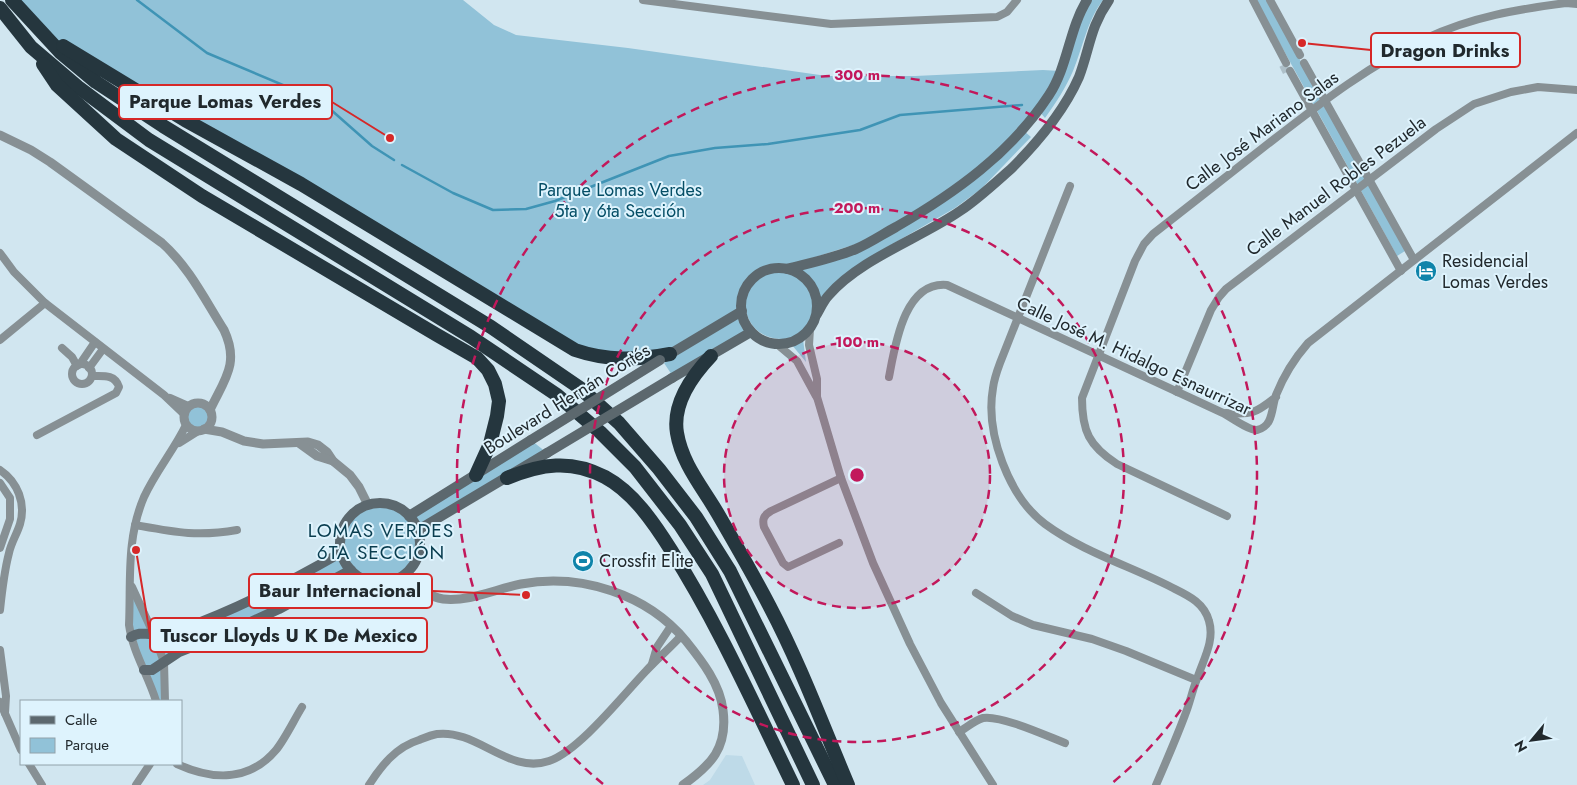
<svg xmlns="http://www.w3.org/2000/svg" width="1577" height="785" font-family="Jost,sans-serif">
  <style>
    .built { fill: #bedae8 }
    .park { fill: #91c2d8 }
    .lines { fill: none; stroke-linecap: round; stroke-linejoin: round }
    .stream { stroke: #3f94b5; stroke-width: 2.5 }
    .minor-tunnel { stroke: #aec0c9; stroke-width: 8; stroke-dasharray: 8 4; stroke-linecap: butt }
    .minor { stroke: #879094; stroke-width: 8 }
    .tertiary { stroke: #879094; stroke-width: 9 }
    .secondary { stroke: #5c686e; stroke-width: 10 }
    .motorway { stroke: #25363e; stroke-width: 14 }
    .secondary-bridge { stroke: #5c686e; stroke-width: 10 }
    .ring { fill: none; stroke: #c2185b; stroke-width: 2.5; stroke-dasharray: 9 6 }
    .labels { text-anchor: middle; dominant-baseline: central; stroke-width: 4; stroke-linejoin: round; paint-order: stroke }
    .street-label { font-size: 18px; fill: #21292d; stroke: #def3fd }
    .park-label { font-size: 18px; fill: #054e66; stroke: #def3fd }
    .poi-label { font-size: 18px; fill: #21292d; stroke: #def3fd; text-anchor: start }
    .neighbourhood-label { font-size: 19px; letter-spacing: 1px; fill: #093d4f; stroke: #def3fd }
    .centre { fill: #c2185b; stroke: #def3fd; stroke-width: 2.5 }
    .ring-label { font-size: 15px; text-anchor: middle; font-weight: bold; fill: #c2185b; stroke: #def3fd; stroke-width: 4; stroke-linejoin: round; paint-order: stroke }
    .leader { fill: none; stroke: #d62828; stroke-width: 2 }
    .callout-dot { fill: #d62828; stroke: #def3fd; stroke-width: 2 }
    .callout { fill: #def3fd; stroke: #d62828; stroke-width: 2 }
    .callout-label { font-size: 19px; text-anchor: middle; font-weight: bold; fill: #21292d }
  </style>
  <rect width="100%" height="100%" fill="#d1e6f0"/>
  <path class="built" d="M726,755L742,756L755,785H703L710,780Z"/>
  <g class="park">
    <path d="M12,0H463L494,25L516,35L628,48L827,76H915L1043,70L1060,71L1024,131L1031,137L981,189L955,208L882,250L818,309C818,292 812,279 796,270L875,238L787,266L768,268L756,273L748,282L742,293L741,310L669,353L589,354L44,35Z"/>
    <path d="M1089,0H1103C1087,21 1083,47 1073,71C1066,87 1056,103 1045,118L1040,112Z"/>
    <path d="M1256,0H1267L1405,251L1397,256Z"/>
    <path d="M780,270C803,273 821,295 811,319C809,324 805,328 802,332L806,362L787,339C734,342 732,273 780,270Z"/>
    <path d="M741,311L744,321L750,330L672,375L664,363Z"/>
    <circle cx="198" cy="416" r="14"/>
    <path d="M531,440L547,453L419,530L410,516Z"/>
    <circle cx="380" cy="543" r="38"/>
    <path d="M341,553L349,570L164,662L165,701H156L131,637V583L154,635L172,633Z"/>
  </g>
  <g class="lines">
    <g class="stream">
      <path d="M137,0L207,53L321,101L372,146L394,160"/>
      <path d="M402,165L453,193L493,210L526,209L555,201L669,156L715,148L768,144L860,130L900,115L1022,105"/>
    </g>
    <path class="minor-tunnel" d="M1283,65L1287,73"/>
    <g class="minor">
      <path d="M643,0L831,24L997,17L1007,12L1017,0"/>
      <path d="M1253,0L1286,63"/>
      <path d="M1270,0L1300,55"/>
      <path d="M1304,63L1414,260"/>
      <path d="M1290,71L1401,271"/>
      <path d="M1070,186L1000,363C997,371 994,380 993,388C985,433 1009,497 1045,524C1083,552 1130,566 1171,587C1187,595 1204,602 1209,621C1215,641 1203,660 1197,679C1192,691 1190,703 1185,715C1176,739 1166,762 1156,785"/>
      <path d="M0,253L14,272L45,303L164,395L184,414"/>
      <path d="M810,329L809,345L817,379V397L841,478L873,563L910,644L941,703L993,785"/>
      <path d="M0,340L45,303"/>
      <path d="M778,345L797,361L816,396"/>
      <path d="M62,348L72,357L77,366"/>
      <path d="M80,364L95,342"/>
      <circle cx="82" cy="374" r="10"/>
      <path d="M89,368L103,349"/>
      <path d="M889,377C895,346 904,281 947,285L1223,413C1230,417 1250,431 1257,430C1262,429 1267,425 1269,421C1273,413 1273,403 1276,395C1284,375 1294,359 1308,343L1577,133"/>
      <path d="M1177,392L1211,310L1219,297L1226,289L1436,129L1474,104L1511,92L1538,87L1577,90"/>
      <path d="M170,398L188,406"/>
      <path d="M1226,413C1252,415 1256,413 1276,397"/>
      <path d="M37,435L116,393L119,387C115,374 103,376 92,376"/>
      <path d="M179,443L198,431"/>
      <path d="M0,470C18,482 26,504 20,524C17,534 11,543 9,553C4,572 2,591 0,610"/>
      <path d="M0,483L10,498V519L0,548"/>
      <path d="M1227,516L1117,464C1089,446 1082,431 1082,398L1135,261L1144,244L1153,234C1193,203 1233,171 1273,140C1322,102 1371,64 1427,38C1471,17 1519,9 1566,3L1577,4"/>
      <path d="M135,525C174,532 197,537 237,530"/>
      <path d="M839,543L788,567L783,563L764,527C762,519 764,515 771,511L841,478"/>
      <path d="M132,587L154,635L164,662L165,701"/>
      <path d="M976,593L1012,616L1033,625L1092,639L1126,651L1196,680"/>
      <path d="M0,650L6,696L5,713"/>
      <path d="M652,664L657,647L671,626"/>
      <path d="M156,701C148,675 133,653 129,625C131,581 126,539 144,497C156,471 174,450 186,425"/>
      <path d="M0,702L21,750"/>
      <path d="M959,732C966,728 975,720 983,718C1001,715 1047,736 1065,743"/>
      <path d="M29,764L42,785"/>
      <path d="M177,764C212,780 249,782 276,750C285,739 294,720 302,707"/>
      <path d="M136,785L150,764"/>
      <path d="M369,785C381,766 396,747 419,740C424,738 431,735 437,734C477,729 509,775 549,761C579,751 623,695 646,671C657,659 670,648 681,636"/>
    </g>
    <g class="tertiary">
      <path d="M0,135L31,150L50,162L162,243C189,267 205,300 224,330C240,364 224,380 210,410"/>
      <circle cx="198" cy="417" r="14"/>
      <path d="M204,429L222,432L244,441L263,444L308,442L318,445L327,452L333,461L350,475L359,487L368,505"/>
      <path d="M299,443L317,456L333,461"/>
      <path d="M406,574C416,586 428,597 443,599C469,602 496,589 521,584C581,573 647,594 686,641C702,661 720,684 723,710C728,748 711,765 683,785"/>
    </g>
    <g class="secondary">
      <circle cx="779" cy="306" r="38"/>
      <path d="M787,269C810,263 834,258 856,249C870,243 883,234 896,227C955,193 1011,153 1049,95C1068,66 1069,29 1087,0"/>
      <path d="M817,314C821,307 824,300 829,295C860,259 921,238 960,211C978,199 995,183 1012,168C1038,142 1064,111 1079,77C1090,48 1090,27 1109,0"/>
      <path d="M665,357L742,311"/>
      <path d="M672,378L751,332"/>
      <circle cx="380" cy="543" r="40"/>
      <path d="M409,516L531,440"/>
      <path d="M418,530L547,453"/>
      <path d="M131,637C142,631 144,635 156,634C166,634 174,632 182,629C238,609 290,582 342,552"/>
      <path d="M144,670H152L179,652L227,633L279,609L351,570"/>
    </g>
    <g class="motorway">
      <path d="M12,0L60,52L96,82L163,126L491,327L580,388L619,423L659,469L696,517L730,571L835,785"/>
      <path d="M0,8L31,47L78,87L149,140L471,337L557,395L600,432L635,467L680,525L712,574L813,785"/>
      <path d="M63,46L185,120L301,184L575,350C607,361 637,360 670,354"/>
      <path d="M43,64L57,85L116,139L202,196L437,335L477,358L488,370L495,384L499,401L497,416L490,444L476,475"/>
      <path d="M711,356C692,376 672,403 677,433C682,464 703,488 718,514C736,545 754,576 770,607C800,664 823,726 848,785"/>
      <path d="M507,478C541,464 571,459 605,477C633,492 654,523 671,550C718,624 754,705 793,785"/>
    </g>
    <g class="secondary-bridge">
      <path d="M531,440L660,360"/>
      <path d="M547,453L672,378"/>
    </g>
  </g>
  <circle cx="857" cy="475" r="133" fill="#c2185b" fill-opacity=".12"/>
  <g class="ring">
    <circle cx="857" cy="475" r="133"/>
    <circle cx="857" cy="475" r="267"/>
    <path d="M603 784A400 400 0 1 1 1111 784"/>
  </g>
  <defs>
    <g id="hotel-disc" transform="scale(1.125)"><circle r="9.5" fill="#0f84aa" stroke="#def3fd"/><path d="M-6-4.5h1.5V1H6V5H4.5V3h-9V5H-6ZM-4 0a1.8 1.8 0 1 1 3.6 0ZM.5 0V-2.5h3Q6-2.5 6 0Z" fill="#fff"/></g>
    <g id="stadium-disc" transform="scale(1.125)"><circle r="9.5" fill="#0f84aa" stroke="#def3fd"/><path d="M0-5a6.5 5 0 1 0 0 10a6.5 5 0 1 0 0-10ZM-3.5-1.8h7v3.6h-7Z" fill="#fff"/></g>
  </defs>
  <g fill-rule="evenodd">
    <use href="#hotel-disc" x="1426" y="271"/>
    <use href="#stadium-disc" x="583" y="561"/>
  </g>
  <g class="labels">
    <g class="street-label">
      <text transform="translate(1262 131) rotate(-37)">Calle José Mariano Salas</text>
      <text transform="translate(1336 186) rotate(-37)">Calle Manuel Robles Pezuela</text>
      <text transform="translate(1134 356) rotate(25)">Calle José M. Hidalgo Esnaurrizar</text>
      <text transform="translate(567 399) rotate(-32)">Boulevard Hernán Cortés</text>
    </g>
    <g class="park-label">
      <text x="620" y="190">Parque Lomas Verdes<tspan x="620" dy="21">5ta y 6ta Sección</tspan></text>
    </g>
    <g class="poi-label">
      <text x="1442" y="261">Residencial<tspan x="1442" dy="21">Lomas Verdes</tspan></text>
      <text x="599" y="561">Crossfit Elite</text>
    </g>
    <g class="neighbourhood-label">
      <text x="381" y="530">LOMAS VERDES<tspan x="381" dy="22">6TA SECCIÓN</tspan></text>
    </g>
  </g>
  <circle cx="857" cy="475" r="8" class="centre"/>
  <g class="ring-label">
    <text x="857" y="80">300 m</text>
    <text x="857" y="213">200 m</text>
    <text x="857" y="347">100 m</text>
  </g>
  <path class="leader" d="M1302 43L1371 50M390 138L332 102M526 595L432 591M136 550L150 635"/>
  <g class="callout-dot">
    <circle cx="1302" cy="43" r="5"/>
    <circle cx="390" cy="138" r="5"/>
    <circle cx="526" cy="595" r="5"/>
    <circle cx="136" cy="550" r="5"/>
  </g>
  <g class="callout">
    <rect x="1371" y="33" width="149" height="34" rx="5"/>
    <rect x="119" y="85" width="213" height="34" rx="5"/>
    <rect x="249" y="574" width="183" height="34" rx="5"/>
    <rect x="150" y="618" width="277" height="34" rx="5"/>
  </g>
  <g class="callout-label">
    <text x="1445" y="57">Dragon Drinks</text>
    <text x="225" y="108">Parque Lomas Verdes</text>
    <text x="340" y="597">Baur Internacional</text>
    <text x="289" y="642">Tuscor Lloyds U K De Mexico</text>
  </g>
  <rect x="20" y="700" width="162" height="65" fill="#def3fd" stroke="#92a2aa"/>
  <rect x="30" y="716" width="25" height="8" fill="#5c686e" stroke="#92a2aa"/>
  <text x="65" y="725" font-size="15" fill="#21292d">Calle</text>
  <rect x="30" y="738" width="25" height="15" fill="#91c2d8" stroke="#92a2aa"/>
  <text x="65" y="750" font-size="15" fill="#21292d">Parque</text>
  <g transform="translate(1532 740) rotate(241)" stroke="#def3fd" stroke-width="4" paint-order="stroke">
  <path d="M0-4L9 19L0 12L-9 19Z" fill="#21292d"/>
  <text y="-8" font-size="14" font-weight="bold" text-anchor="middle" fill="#21292d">N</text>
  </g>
</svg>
